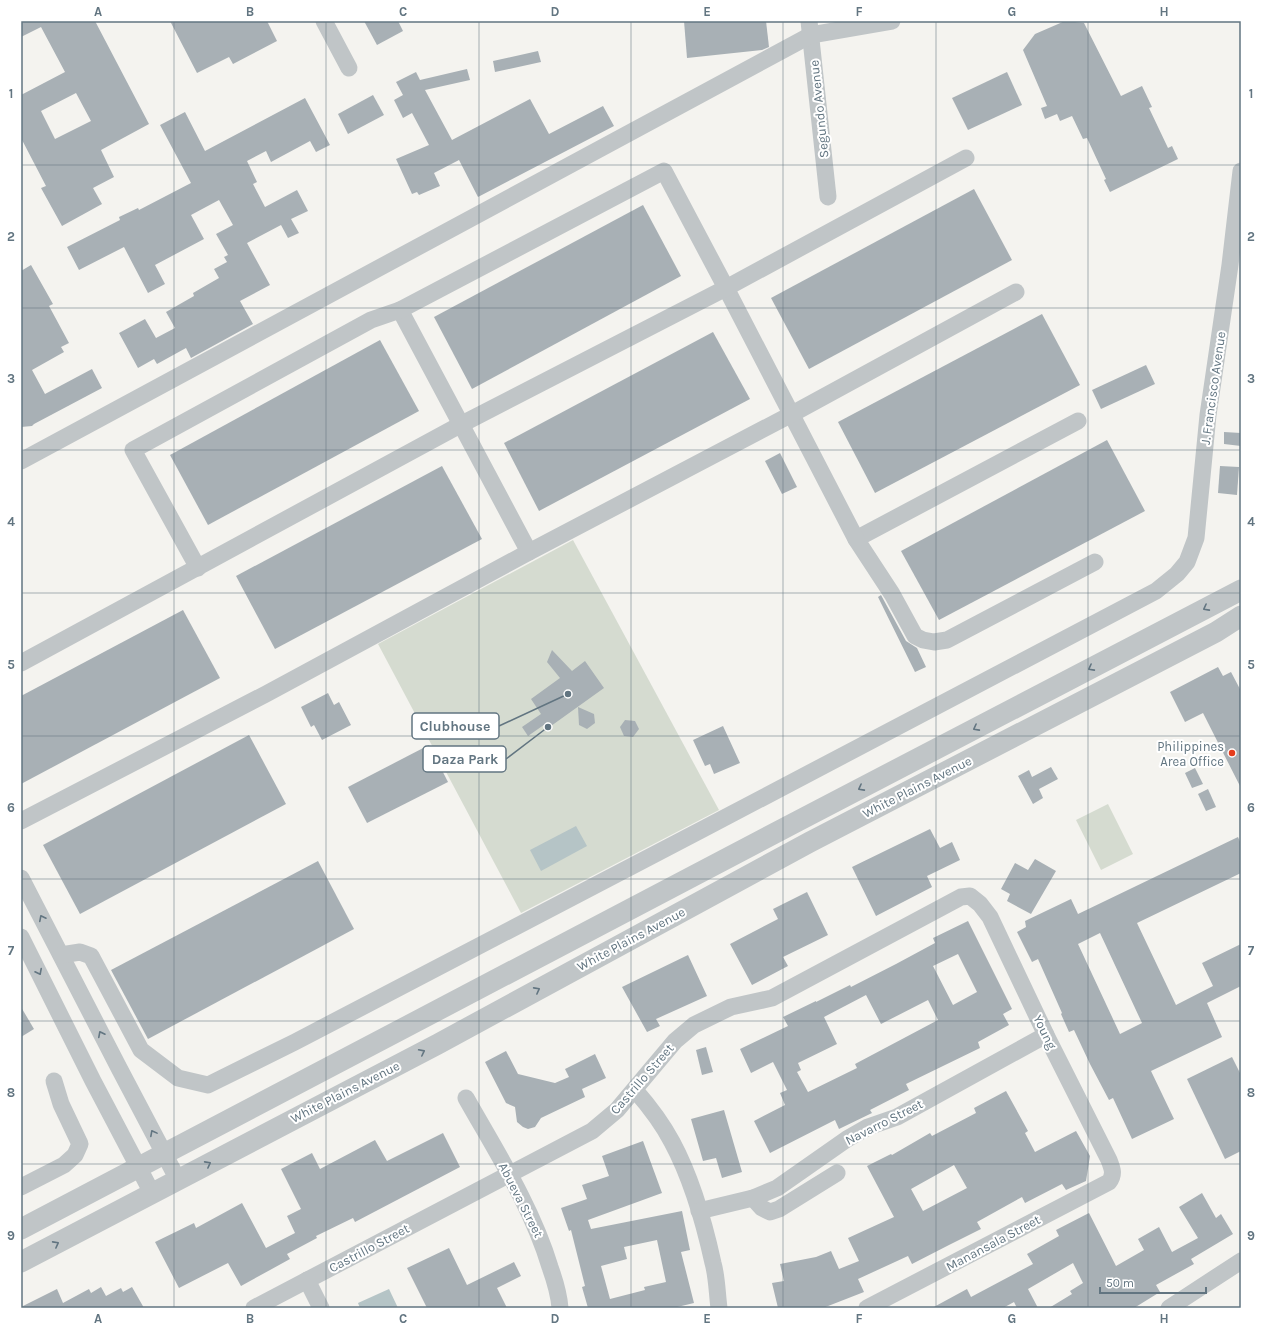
<svg xmlns="http://www.w3.org/2000/svg" width="1262" height="1329" font-family="Karla,sans-serif">
  <style>
    .green { fill: #d5dbd0 }
    .water { fill: #b5c4c6 }
    .building { fill: #a8b0b5; fill-rule: evenodd }
    .lines { fill: none; stroke-linecap: round; stroke-linejoin: round }
    .minor { stroke: #c0c5c7; stroke-width: 17 }
    .tertiary { stroke: #c0c5c7; stroke-width: 21 }
    .oneway { stroke: #627581 }
    .grid { fill: none; stroke: #627581; stroke-width: 1; stroke-opacity: 0.55 }
    .poi-dot { fill: #e63d1d; stroke: #fff; stroke-width: 1.5 }
    .labels { text-anchor: middle; dominant-baseline: central; stroke-width: 4; stroke-linejoin: round; paint-order: stroke }
    .street-label { font-size: 13px; fill: #627581; stroke: #fff }
    .poi-label { font-size: 13px; fill: #627581; stroke: #fff; text-anchor: end }
    .leader { fill: none; stroke: #627581; stroke-width: 1.5 }
    .callout-dot { fill: #627581; stroke: #fff; stroke-width: 1.5 }
    .callout { fill: #fff; stroke: #627581; stroke-width: 1.5 }
    .callout-label { font-size: 14px; text-anchor: middle; font-weight: bold; fill: #627581 }
    .neatline { fill: none; stroke: #627581; stroke-width: 1.5 }
    .grid-label { font-size: 13px; text-anchor: middle; font-weight: bold; fill: #627581 }
  </style>
  <rect width="100%" height="100%" fill="#f4f3ef"/>
  <g class="green">
    <path d="M573,540L719,810L521,913L378,644Z"/>
    <path d="M1108,804L1133,854L1101,870L1076,820Z"/>
  </g>
  <g class="water">
    <path d="M576,826L587,846L541,871L530,850Z"/>
    <path d="M389,1289L398,1308H360L358,1303Z"/>
  </g>
  <g class="building">
    <path d="M21,21H95L149,124L101,150L114,177L93,188L102,204L62,226L41,188L46,186L21,138V95L65,72L41,27L21,37ZM76,93L91,121L55,139L41,111Z"/>
    <path d="M170,21H267L277,41L233,64L229,57L197,73Z"/>
    <path d="M364,21H398L403,31L377,45Z"/>
    <path d="M684,21H766L769,47L762,50L687,58Z"/>
    <path d="M1065,21L1084,23L1121,96L1142,86L1152,107L1149,108L1168,148L1172,146L1178,159L1110,192L1104,180L1106,179L1087,138L1083,139L1072,116L1060,121L1057,114L1045,119L1041,108L1047,106L1023,50L1035,34Z"/>
    <path d="M538,51L541,62L495,72L493,61Z"/>
    <path d="M467,69L470,80L425,90L452,140L530,99L549,134L603,106L614,126L478,197L459,160L434,173L440,186L419,195L417,192L412,194L396,159L429,145L412,113L403,118L394,100L403,95L396,82L416,72L420,80Z"/>
    <path d="M1007,72L1022,105L968,130L952,98Z"/>
    <path d="M373,95L384,115L348,134L338,114Z"/>
    <path d="M305,98L330,145L316,152L310,141L271,162L266,151L247,161L257,182L253,184L265,207L297,190L308,211L291,219L299,233L288,238L281,225L247,243L270,285L240,301L253,324L191,358L186,348L157,364L154,359L138,368L119,333L145,319L156,338L175,328L166,312L194,296L193,293L219,278L214,269L227,262L224,257L228,255L216,234L233,225L219,200L191,215L204,239L155,265L165,284L148,293L124,247L79,270L67,247L120,220L119,217L138,208L139,210L191,183L160,125L185,112L205,151Z"/>
    <path d="M974,189L1012,260L809,369L771,298Z"/>
    <path d="M643,205L681,276L472,389L434,317Z"/>
    <path d="M31,265L53,304L49,306L69,343L61,347L64,352L32,370L45,394L92,369L102,388L34,424L32,426L21,427V271Z"/>
    <path d="M1042,314L1080,385L875,493L838,422Z"/>
    <path d="M713,332L750,399L539,511L504,443Z"/>
    <path d="M380,340L419,411L208,525L170,455Z"/>
    <path d="M1146,365L1155,384L1101,409L1092,390Z"/>
    <path d="M1224,432L1241,433V446L1224,444Z"/>
    <path d="M1107,440L1145,511L939,620L901,551Z"/>
    <path d="M780,453L797,487L782,494L765,461Z"/>
    <path d="M442,466L482,539L275,649L236,576Z"/>
    <path d="M1220,466L1239,467L1237,495L1218,493Z"/>
    <path d="M881,595L906,641L917,648L926,667L915,672L878,597Z"/>
    <path d="M183,610L220,678L21,784V696Z"/>
    <path d="M552,650L572,671L585,661L604,688L551,726L548,722L528,736L522,727L541,714L531,699L560,678L547,662Z"/>
    <path d="M1218,667L1223,676L1231,672L1241,691V788L1203,713L1185,722L1170,692Z"/>
    <path d="M328,693L334,705L339,702L351,725L322,740L314,725L311,727L301,707Z"/>
    <path d="M578,707L594,714L595,723L587,729L579,725Z"/>
    <path d="M625,720L635,721L639,729L633,737L624,736L620,727Z"/>
    <path d="M723,726L740,763L714,774L710,764L705,766L693,740Z"/>
    <path d="M249,735L286,804L80,914L43,845Z"/>
    <path d="M429,745L448,782L367,823L348,787Z"/>
    <path d="M1051,767L1058,779L1039,789L1043,798L1033,804L1018,776L1029,770L1032,777Z"/>
    <path d="M1195,768L1203,784L1192,788L1185,773Z"/>
    <path d="M1208,789L1216,807L1206,811L1198,794Z"/>
    <path d="M930,829L940,848L952,842L960,860L927,876L932,887L876,916L852,867Z"/>
    <path d="M1238,837L1241,844V873L1137,923L1176,1005L1213,986L1202,963L1241,944V986L1207,1003L1222,1037L1151,1071L1174,1119L1132,1139L1113,1098L1109,1100L1090,1064L1074,1030L1069,1032L1061,1014L1062,1013L1038,959L1032,962L1017,932L1026,927L1025,921L1071,899L1078,914ZM1100,933L1142,1023L1120,1034L1078,944Z"/>
    <path d="M1035,859L1056,871L1031,914L1007,901L1010,894L1001,889L1015,863L1028,870Z"/>
    <path d="M318,861L354,929L148,1039L111,970Z"/>
    <path d="M807,892L828,935L783,957L788,966L752,985L730,944L778,919L773,909Z"/>
    <path d="M968,921L1012,1009L1003,1014L1009,1025L978,1042L980,1048L906,1084L909,1090L870,1110L872,1113L839,1129L835,1120L770,1153L754,1121L785,1105L780,1093L787,1090L773,1062L751,1073L740,1049L788,1026L783,1017L816,1001V1002L850,985L851,987L896,964L935,943L933,938ZM958,954L977,992L953,1005L933,966ZM866,995L881,1024L928,1000L938,1020L855,1064L857,1068L808,1092L797,1072L801,1070L798,1063L837,1044L824,1017Z"/>
    <path d="M688,955L707,996L656,1019L660,1026L647,1032L622,987Z"/>
    <path d="M21,1007L34,1029L21,1037Z"/>
    <path d="M706,1047L713,1072L702,1075L696,1050Z"/>
    <path d="M506,1051L518,1074L555,1083L569,1077L565,1069L595,1054L606,1078L582,1089L585,1097L541,1118L535,1127L528,1129L523,1127L517,1122L515,1107L506,1103L485,1062Z"/>
    <path d="M1232,1057L1241,1075V1151L1225,1159L1187,1079Z"/>
    <path d="M1006,1091L1028,1131L1025,1133L1035,1152L1076,1131L1090,1156L1086,1181L1066,1190L1062,1184L1025,1203L1022,1197L977,1222L981,1229L949,1245L912,1264L908,1256L858,1279L864,1292L823,1308H778L772,1283L784,1281L780,1264L816,1257L831,1251L839,1269L859,1261L848,1238L894,1217L867,1166L891,1154L892,1155L930,1133L932,1136L976,1113L974,1108ZM954,1165L967,1188L923,1211L911,1189Z"/>
    <path d="M724,1110L742,1172L722,1178L716,1158L703,1161L691,1119Z"/>
    <path d="M443,1133L460,1167L355,1222L353,1218L316,1236L317,1238L287,1254L290,1259L241,1286L228,1263L179,1288L155,1242L194,1223L196,1228L242,1203L266,1248L295,1233L287,1216L301,1209L281,1169L312,1153L320,1169L375,1140L387,1161Z"/>
    <path d="M643,1141L662,1193L588,1220L591,1229L682,1211L690,1250L681,1252L694,1303L673,1308H588L582,1287L585,1286L571,1230L569,1231L561,1208L587,1199L582,1185L609,1176L602,1156ZM657,1240L666,1282L644,1287L645,1290L610,1299L601,1266L627,1259L624,1247Z"/>
    <path d="M1202,1193L1216,1218L1221,1214L1233,1234L1191,1259L1194,1264L1156,1285L1160,1292L1134,1308H1049L1072,1294L1070,1291L1083,1283L1073,1263L1028,1289L1038,1308H1017L1014,1302L1003,1308H932L967,1289L971,1297L1033,1264L1027,1254L1059,1236L1056,1230L1089,1213L1116,1266L1144,1250L1138,1239L1159,1227L1172,1252L1198,1238L1179,1207Z"/>
    <path d="M449,1248L467,1285L514,1262L521,1276L497,1288L507,1308H427L407,1268Z"/>
    <path d="M101,1287L106,1296L121,1288L123,1292L132,1287L144,1308H21V1307L57,1289L63,1303L89,1289L91,1293Z"/>
  </g>
  <g class="lines">
    <g class="minor">
      <path d="M324,21L349,68"/>
      <path d="M809,21L828,197"/>
      <path d="M400,310L529,552"/>
      <path d="M1078,421L856,539L892,594L915,636L923,640L934,642L947,640L1095,562"/>
      <path d="M21,461L811,35L892,21"/>
      <path d="M198,568L133,450L371,320L400,310L664,171L726,288L856,539"/>
      <path d="M21,663L460,425L726,288L966,158"/>
      <path d="M21,821L266,694L529,552L792,414L1016,292"/>
      <path d="M21,878L119,1068L178,1180"/>
      <path d="M21,937L93,1081L152,1193"/>
      <path d="M61,955L80,952L91,956L141,1050L178,1078L208,1085L295,1042L705,828L1156,591L1177,574L1187,562L1196,538L1208,415L1230,265L1241,171"/>
      <path d="M635,1090C649,1106 662,1123 672,1142C692,1179 704,1222 713,1263C717,1277 717,1293 719,1308"/>
      <path d="M466,1098C497,1153 532,1207 550,1267C555,1281 559,1294 560,1308"/>
      <path d="M21,1187L64,1165L75,1155L80,1144L61,1104L54,1081"/>
      <path d="M753,1198L762,1208L770,1212L779,1209L837,1173"/>
      <path d="M699,1211L753,1198L777,1188L847,1139L868,1127L897,1117L1046,1035"/>
      <path d="M307,1280L321,1308"/>
      <path d="M254,1308L592,1131L617,1110L675,1041L694,1025L731,1007L772,998L961,897L970,896L980,904L990,917L1046,1035L1109,1160C1112,1168 1115,1174 1109,1182L867,1308"/>
      <path d="M1169,1308L1241,1261"/>
    </g>
    <g class="tertiary">
      <path d="M21,1229L798,821L1241,590"/>
      <path d="M21,1262L438,1044L810,842L1216,632L1241,616"/>
    </g>
  </g>
  <defs><path id="oneway-chevron" d="M-2-3.5L2.5 0L-2 3.5" fill="none" stroke-width="1.6" stroke-linecap="round" stroke-linejoin="round"/></defs>
  <g class="oneway">
    <use href="#oneway-chevron" transform="translate(1206 608) rotate(152)"/>
    <use href="#oneway-chevron" transform="translate(1091 668) rotate(152)"/>
    <use href="#oneway-chevron" transform="translate(976 728) rotate(152)"/>
    <use href="#oneway-chevron" transform="translate(861 788) rotate(152)"/>
    <use href="#oneway-chevron" transform="translate(42 918) rotate(-117)"/>
    <use href="#oneway-chevron" transform="translate(39 972) rotate(63)"/>
    <use href="#oneway-chevron" transform="translate(537 990) rotate(-28)"/>
    <use href="#oneway-chevron" transform="translate(101 1034) rotate(-117)"/>
    <use href="#oneway-chevron" transform="translate(422 1052) rotate(-27)"/>
    <use href="#oneway-chevron" transform="translate(153 1133) rotate(-118)"/>
    <use href="#oneway-chevron" transform="translate(208 1164) rotate(-28)"/>
    <use href="#oneway-chevron" transform="translate(56 1244) rotate(-28)"/>
  </g>
  <path class="grid" d="M174,21V1308M326,21V1308M479,21V1308M631,21V1308M783,21V1308M936,21V1308M1088,21V1308M21,165H1241M21,308H1241M21,450H1241M21,593H1241M21,736H1241M21,879H1241M21,1021H1241M21,1164H1241"/>
  <circle class="poi-dot" cx="1232" cy="753" r="4"/>
  <g class="labels">
    <g class="street-label">
      <text transform="translate(819 109) rotate(-96)">Segundo Avenue</text>
      <text transform="translate(1213 388) rotate(-82)">J. Francisco Avenue</text>
      <text transform="translate(917 787) rotate(-27)">White Plains Avenue</text>
      <text transform="translate(631 939) rotate(-28)">White Plains Avenue</text>
      <text transform="translate(1045 1032) rotate(64)">Young</text>
      <text transform="translate(642 1079) rotate(-49)">Castrillo Street</text>
      <text transform="translate(345 1092) rotate(-27)">White Plains Avenue</text>
      <text transform="translate(884 1122) rotate(-27)">Navarro Street</text>
      <text transform="translate(521 1200) rotate(63)">Abueva Street</text>
      <text transform="translate(993 1243) rotate(-28)">Manansala Street</text>
      <text transform="translate(369 1248) rotate(-28)">Castrillo Street</text>
    </g>
    <g class="poi-label">
      <text x="1224" y="746">Philippines<tspan x="1224" dy="15">Area Office</tspan></text>
    </g>
  </g>
  <path class="leader" d="M568 694L499 726M548 727L506 759"/>
  <g class="callout-dot">
    <circle cx="568" cy="694" r="4"/>
    <circle cx="548" cy="727" r="4"/>
  </g>
  <g class="callout">
    <rect x="412" y="713" width="87" height="26" rx="4"/>
    <rect x="423" y="746" width="83" height="26" rx="4"/>
  </g>
  <g class="callout-label">
    <text x="455" y="731">Clubhouse</text>
    <text x="465" y="764">Daza Park</text>
  </g>
  <rect width="1262" height="1329" fill="none" stroke="#ffffff" stroke-width="44"/>
  <path d="M1100 1287v6h106v-6" fill="none" stroke="#627581" stroke-width="2"/>
  <text x="1106" y="1287" font-size="12" fill="#627581" stroke="#ffffff" stroke-width="3" paint-order="stroke">50 m</text>
  <rect x="22" y="22" width="1218" height="1285" class="neatline"/>
  <g class="grid-label">
    <text x="98" y="16">A</text>
    <text x="250" y="16">B</text>
    <text x="403" y="16">C</text>
    <text x="555" y="16">D</text>
    <text x="707" y="16">E</text>
    <text x="859" y="16">F</text>
    <text x="1012" y="16">G</text>
    <text x="1164" y="16">H</text>
    <text x="11" y="98">1</text>
    <text x="1251" y="98">1</text>
    <text x="11" y="241">2</text>
    <text x="1251" y="241">2</text>
    <text x="11" y="383">3</text>
    <text x="1251" y="383">3</text>
    <text x="11" y="526">4</text>
    <text x="1251" y="526">4</text>
    <text x="11" y="669">5</text>
    <text x="1251" y="669">5</text>
    <text x="11" y="812">6</text>
    <text x="1251" y="812">6</text>
    <text x="11" y="955">7</text>
    <text x="1251" y="955">7</text>
    <text x="11" y="1097">8</text>
    <text x="1251" y="1097">8</text>
    <text x="11" y="1240">9</text>
    <text x="1251" y="1240">9</text>
    <text x="98" y="1323">A</text>
    <text x="250" y="1323">B</text>
    <text x="403" y="1323">C</text>
    <text x="555" y="1323">D</text>
    <text x="707" y="1323">E</text>
    <text x="859" y="1323">F</text>
    <text x="1012" y="1323">G</text>
    <text x="1164" y="1323">H</text>
  </g>
</svg>
